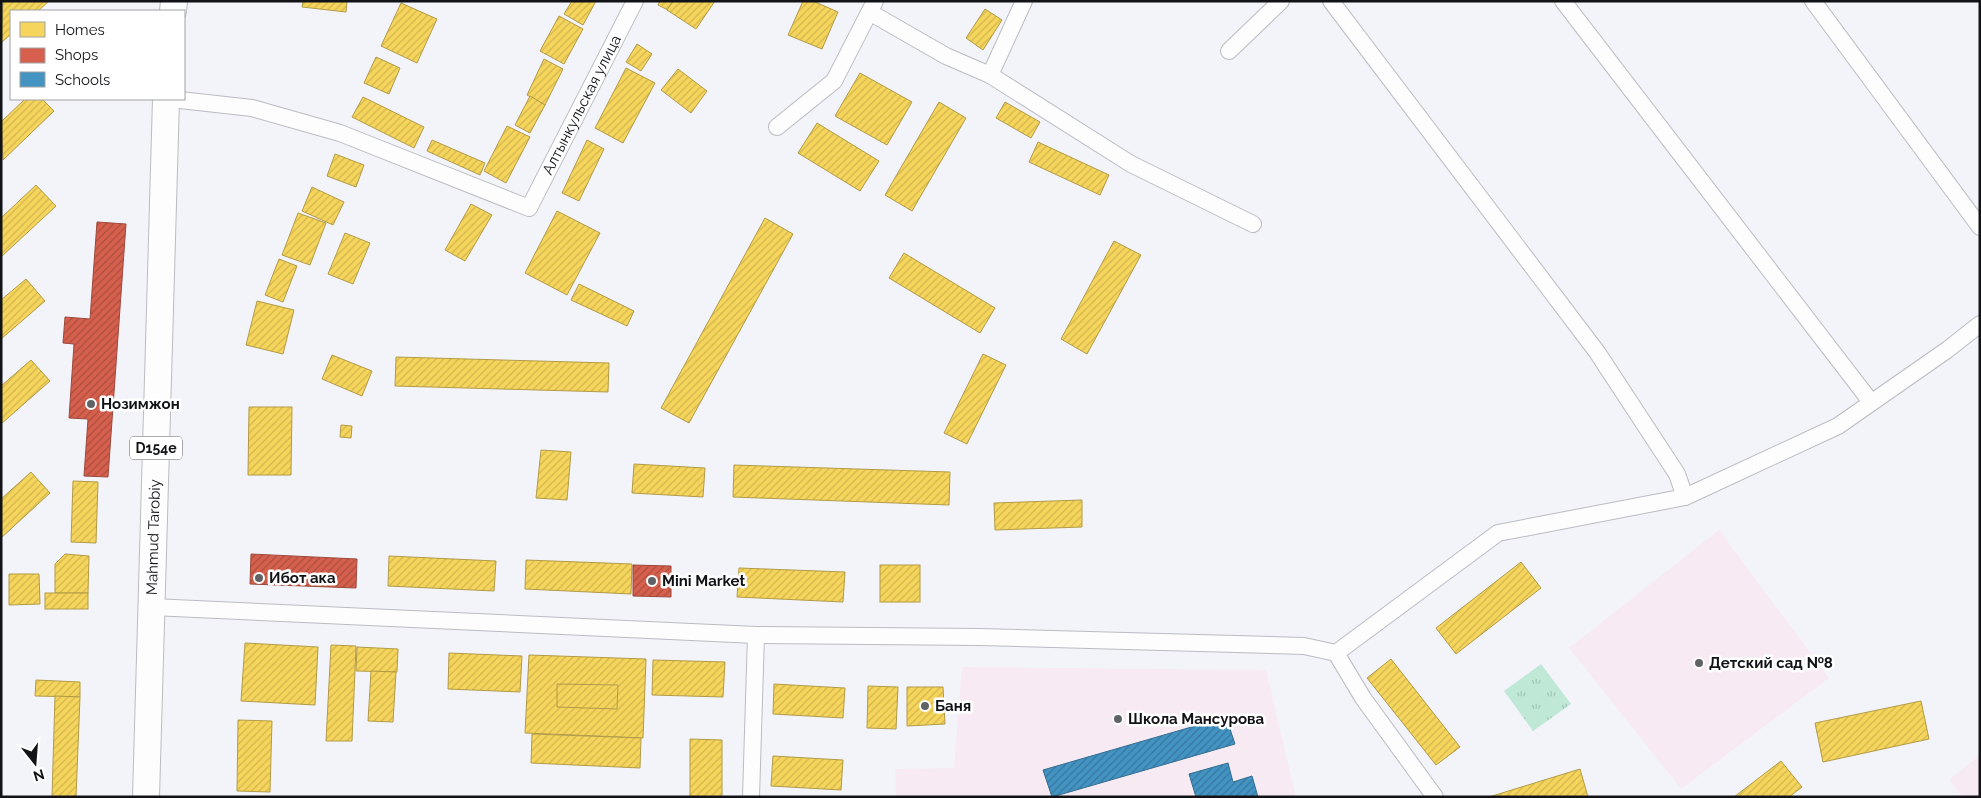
<svg xmlns="http://www.w3.org/2000/svg" width="1981" height="798" font-family="Raleway,sans-serif">
  <style>
    .education { fill: #f7eaf3 }
    .park { fill: url(#park-tufts) }
    .homes { fill: url(#homes-hatch); stroke: #b29b47 }
    .shops { fill: url(#shops-hatch); stroke: #9b493c }
    .schools { fill: url(#schools-hatch); stroke: #346d8f }
    .lines { fill: none; stroke-linecap: round; stroke-linejoin: round }
    .minor-casing { stroke: #bbbcc1; stroke-width: 18 }
    .primary-casing { stroke: #bbbcc1; stroke-width: 28 }
    .minor { stroke: #fdfdfe; stroke-width: 16 }
    .primary { stroke: #fdfdfe; stroke-width: 26 }
    .poi-dot { fill: #616266; stroke: #fff; stroke-width: 2 }
    .labels { text-anchor: middle; dominant-baseline: central; stroke-width: 5; stroke-linejoin: round; paint-order: stroke }
    .shield { fill: #fff; stroke: #595a5c; stroke-width: 1 }
    .shield-label { font-size: 14px; font-weight: bold; fill: #121316 }
    .street-label { font-size: 15px; fill: #121316; stroke: #fff }
    .poi-label { font-size: 15px; font-weight: bold; fill: #121316; stroke: #fff; text-anchor: start }
  </style>
  <defs>
    <pattern id="park-tufts" width="24" height="20" patternUnits="userSpaceOnUse" patternTransform="scale(1.25)"><rect width="24" height="20" fill="#bfe8d7"/><path d="M3 7l-1-3M5 7V3M7 7l1-3M15 17l-1-3M17 17v-4M19 17l1-3" fill="none" stroke="#a3c6b8"/></pattern>
    <pattern id="homes-hatch" width="6" height="6" patternUnits="userSpaceOnUse" patternTransform="scale(1.25)"><rect width="6" height="6" fill="#f6d55c"/><path d="M-1 1l2-2M0 6l6-6M5 7l2-2" fill="none" stroke="#d2b64f"/></pattern>
    <pattern id="shops-hatch" width="6" height="6" patternUnits="userSpaceOnUse" patternTransform="scale(1.25)"><rect width="6" height="6" fill="#d6604d"/><path d="M-1 1l2-2M0 6l6-6M5 7l2-2" fill="none" stroke="#ac4e3f"/></pattern>
    <pattern id="schools-hatch" width="6" height="6" patternUnits="userSpaceOnUse" patternTransform="scale(1.25)"><rect width="6" height="6" fill="#4393c3"/><path d="M-1 1l2-2M0 6l6-6M5 7l2-2" fill="none" stroke="#37779d"/></pattern>
  </defs>
  <rect width="100%" height="100%" fill="#f3f4fa"/>
  <g class="education">
    <path d="M1719,530L1829,678L1681,789L1569,648Z"/>
    <path d="M962,667L1266,670L1296,797H896L895,769L954,768Z"/>
    <path d="M1980,755V797H1963L1949,780Z"/>
  </g>
  <path class="park" d="M1541,664L1571,704L1533,731L1504,691Z"/>
  <g class="homes">
    <path d="M3,1H49L38,11H11V34L1,43Z"/>
    <path d="M303,1H347L346,12L302,7Z"/>
    <path d="M572,1H596L583,25L564,14Z"/>
    <path d="M660,1H673L668,10L658,5Z"/>
    <path d="M673,1H715L696,29L667,10Z"/>
    <path d="M803,1H813L838,12L822,49L788,35Z"/>
    <path d="M401,3L437,19L417,63L381,46Z"/>
    <path d="M985,9L1002,20L983,50L966,38Z"/>
    <path d="M559,16L583,29L564,64L540,51Z"/>
    <path d="M637,44L652,54L641,71L626,62Z"/>
    <path d="M376,57L400,68L389,94L364,83Z"/>
    <path d="M544,59L563,69L545,105L527,95Z"/>
    <path d="M626,68L655,83L623,143L595,128Z"/>
    <path d="M678,69L707,91L691,113L661,90Z"/>
    <path d="M860,73L912,102L887,145L835,116Z"/>
    <path d="M530,96L545,105L530,133L515,125Z"/>
    <path d="M363,97L424,127L414,148L352,117Z"/>
    <path d="M25,99H42L54,111L3,160L1,122Z"/>
    <path d="M939,102L966,118L912,211L885,195Z"/>
    <path d="M1005,102L1040,122L1031,138L996,118Z"/>
    <path d="M817,123L879,161L860,191L798,153Z"/>
    <path d="M507,126L530,137L506,183L484,171Z"/>
    <path d="M432,140L485,163L480,175L427,151Z"/>
    <path d="M587,140L604,149L579,201L562,193Z"/>
    <path d="M1038,142L1109,175L1100,195L1029,162Z"/>
    <path d="M335,154L364,165L356,187L327,176Z"/>
    <path d="M36,185L56,206L1,257V218Z"/>
    <path d="M312,187L344,202L333,225L302,211Z"/>
    <path d="M471,204L492,215L465,261L445,250Z"/>
    <path d="M557,211L600,233L567,295L525,273Z"/>
    <path d="M298,213L326,223L310,265L282,255Z"/>
    <path d="M765,218L793,234L689,423L661,408Z"/>
    <path d="M345,233L370,243L353,284L328,274Z"/>
    <path d="M1114,241L1141,255L1087,354L1061,339Z"/>
    <path d="M904,253L995,308L980,333L889,278Z"/>
    <path d="M279,259L297,266L283,302L265,295Z"/>
    <path d="M26,279L45,301L1,339V300Z"/>
    <path d="M579,284L634,311L627,326L571,300Z"/>
    <path d="M257,301L294,310L283,354L246,345Z"/>
    <path d="M983,354L1006,365L967,444L944,433Z"/>
    <path d="M332,355L372,371L362,396L322,379Z"/>
    <path d="M396,357L609,363L608,392L395,386Z"/>
    <path d="M31,360L50,381L1,424V386Z"/>
    <path d="M249,407H292L291,475H248Z"/>
    <path d="M341,425L352,426L351,438L340,437Z"/>
    <path d="M541,450L571,452L567,500L536,498Z"/>
    <path d="M634,464L705,468L703,497L632,493Z"/>
    <path d="M734,465L950,472L949,505L733,497Z"/>
    <path d="M31,472L50,493L1,538V499Z"/>
    <path d="M73,481L98,482L96,543L71,542Z"/>
    <path d="M1082,500V527L995,530L994,503Z"/>
    <path d="M65,554L89,556L88,593H55V564Z"/>
    <path d="M389,556L496,561L494,591L388,586Z"/>
    <path d="M526,560L632,564L631,594L525,589Z"/>
    <path d="M1521,562L1541,588L1456,654L1436,628Z"/>
    <rect x="880" y="565" width="40" height="37"/>
    <path d="M739,568L845,572L843,602L737,597Z"/>
    <path d="M9,574H39L40,604L9,605Z"/>
    <rect x="45" y="593" width="43" height="16"/>
    <path d="M245,643L318,647L315,705L241,701Z"/>
    <path d="M331,645L356,646L352,741H326Z"/>
    <path d="M357,647L398,649L397,672L356,671Z"/>
    <path d="M449,653L522,656L520,692L448,689Z"/>
    <path d="M529,655L646,659L643,738L525,733Z"/>
    <path d="M1391,659L1460,747L1436,765L1367,678Z"/>
    <path d="M653,660L725,662L723,697L652,695Z"/>
    <path d="M371,671L396,672L393,722L368,721Z"/>
    <path d="M36,680L80,682V697L35,696Z"/>
    <path d="M557,684L618,685L617,709L557,707Z"/>
    <path d="M774,684L845,688L843,718L773,714Z"/>
    <path d="M868,686L898,687L896,729L867,728Z"/>
    <path d="M907,687H943L945,724L907,726Z"/>
    <path d="M55,696L80,697L76,797H52Z"/>
    <path d="M1921,701L1929,739L1823,762L1815,723Z"/>
    <path d="M238,720L272,721L270,792L237,791Z"/>
    <path d="M532,734L641,738L640,768L531,763Z"/>
    <path d="M690,739L722,740V797H690Z"/>
    <path d="M773,756L843,760L841,790L771,786Z"/>
    <path d="M1781,761L1802,787L1789,797H1734Z"/>
    <path d="M1580,769L1588,797H1489Z"/>
  </g>
  <g class="shops">
    <path d="M97,222L126,224L108,477L84,476L88,419L69,418L74,344L63,343L65,317L90,319Z"/>
    <path d="M251,554L357,559L356,588L250,584Z"/>
    <path d="M633,565L671,566V597L633,596Z"/>
  </g>
  <g class="schools">
    <path d="M1226,717L1235,744L1052,797L1043,770Z"/>
    <path d="M1228,763L1233,782L1252,776L1258,797H1196L1189,774Z"/>
  </g>
  <g class="lines">
    <g class="minor-casing">
      <g id="minor">
        <path d="M1331,1L1597,352L1677,474L1685,497"/>
        <path d="M1563,1L1871,402"/>
        <path d="M1813,1L1980,227"/>
        <path d="M871,13L946,56L990,75L1131,164L1253,224"/>
        <path d="M1229,51L1281,1"/>
        <path d="M990,75L1024,1"/>
        <path id="s1" d="M171,99L252,108L340,133L529,208L635,1"/>
        <path d="M777,127L834,81L875,1"/>
        <path d="M152,607L756,635L979,637L1304,646L1336,653L1363,698L1435,797"/>
        <path d="M1336,653L1498,533L1685,497L1838,426L1947,350L1980,324"/>
        <path d="M751,797L756,635"/>
      </g>
    </g>
    <g class="primary-casing">
      <g id="primary">
        <path d="M173,11L174,1"/>
        <path id="s2" d="M146,797L166,99"/>
      </g>
    </g>
    <use href="#minor" class="minor"/>
    <use href="#primary" class="primary"/>
  </g>
  <g class="poi-dot">
    <circle cx="91" cy="404" r="5"/>
    <circle cx="259" cy="578" r="5"/>
    <circle cx="652" cy="581" r="5"/>
    <circle cx="1699" cy="663" r="5"/>
    <circle cx="925" cy="706" r="5"/>
    <circle cx="1118" cy="719" r="5"/>
  </g>
  <g class="labels">
    <rect class="shield" x="130" y="436.5" width="52" height="23" rx="4"/>
    <g class="shield-label">
      <text x="156" y="448">D154e</text>
    </g>
    <g class="street-label">
      <text stroke="none"><textPath href="#s1" startOffset="492">Алтынкульская улица</textPath></text>
      <text stroke="none"><textPath href="#s2" startOffset="260">Mahmud Tarobiy</textPath></text>
    </g>
    <g class="poi-label">
      <text x="101" y="404">Нозимжон</text>
      <text x="269" y="578">Ибот ака</text>
      <text x="662" y="581">Mini Market</text>
      <text x="1709" y="663">Детский сад №8</text>
      <text x="935" y="706">Баня</text>
      <text x="1128" y="719">Школа Мансурова</text>
    </g>
  </g>
  <rect width="1981" height="798" fill="none" stroke="#121316" stroke-width="5"/>
  <rect x="10" y="10" width="175" height="90" fill="#ffffff" stroke="#a0a1a2"/>
  <rect x="20" y="22" width="25" height="15" fill="#f6d55c" stroke="#a0a1a2"/>
  <text x="55" y="35" font-size="15" fill="#121316">Homes</text>
  <rect x="20" y="48" width="25" height="15" fill="#d6604d" stroke="#a0a1a2"/>
  <text x="55" y="60" font-size="15" fill="#121316">Shops</text>
  <rect x="20" y="72" width="25" height="15" fill="#4393c3" stroke="#a0a1a2"/>
  <text x="55" y="85" font-size="15" fill="#121316">Schools</text>
  <g transform="translate(35 763) rotate(163)" stroke="#ffffff" stroke-width="4" paint-order="stroke">
  <path d="M0-4L9 19L0 12L-9 19Z" fill="#121316"/>
  <text y="-8" font-size="14" font-weight="bold" text-anchor="middle" fill="#121316">N</text>
  </g>
</svg>
